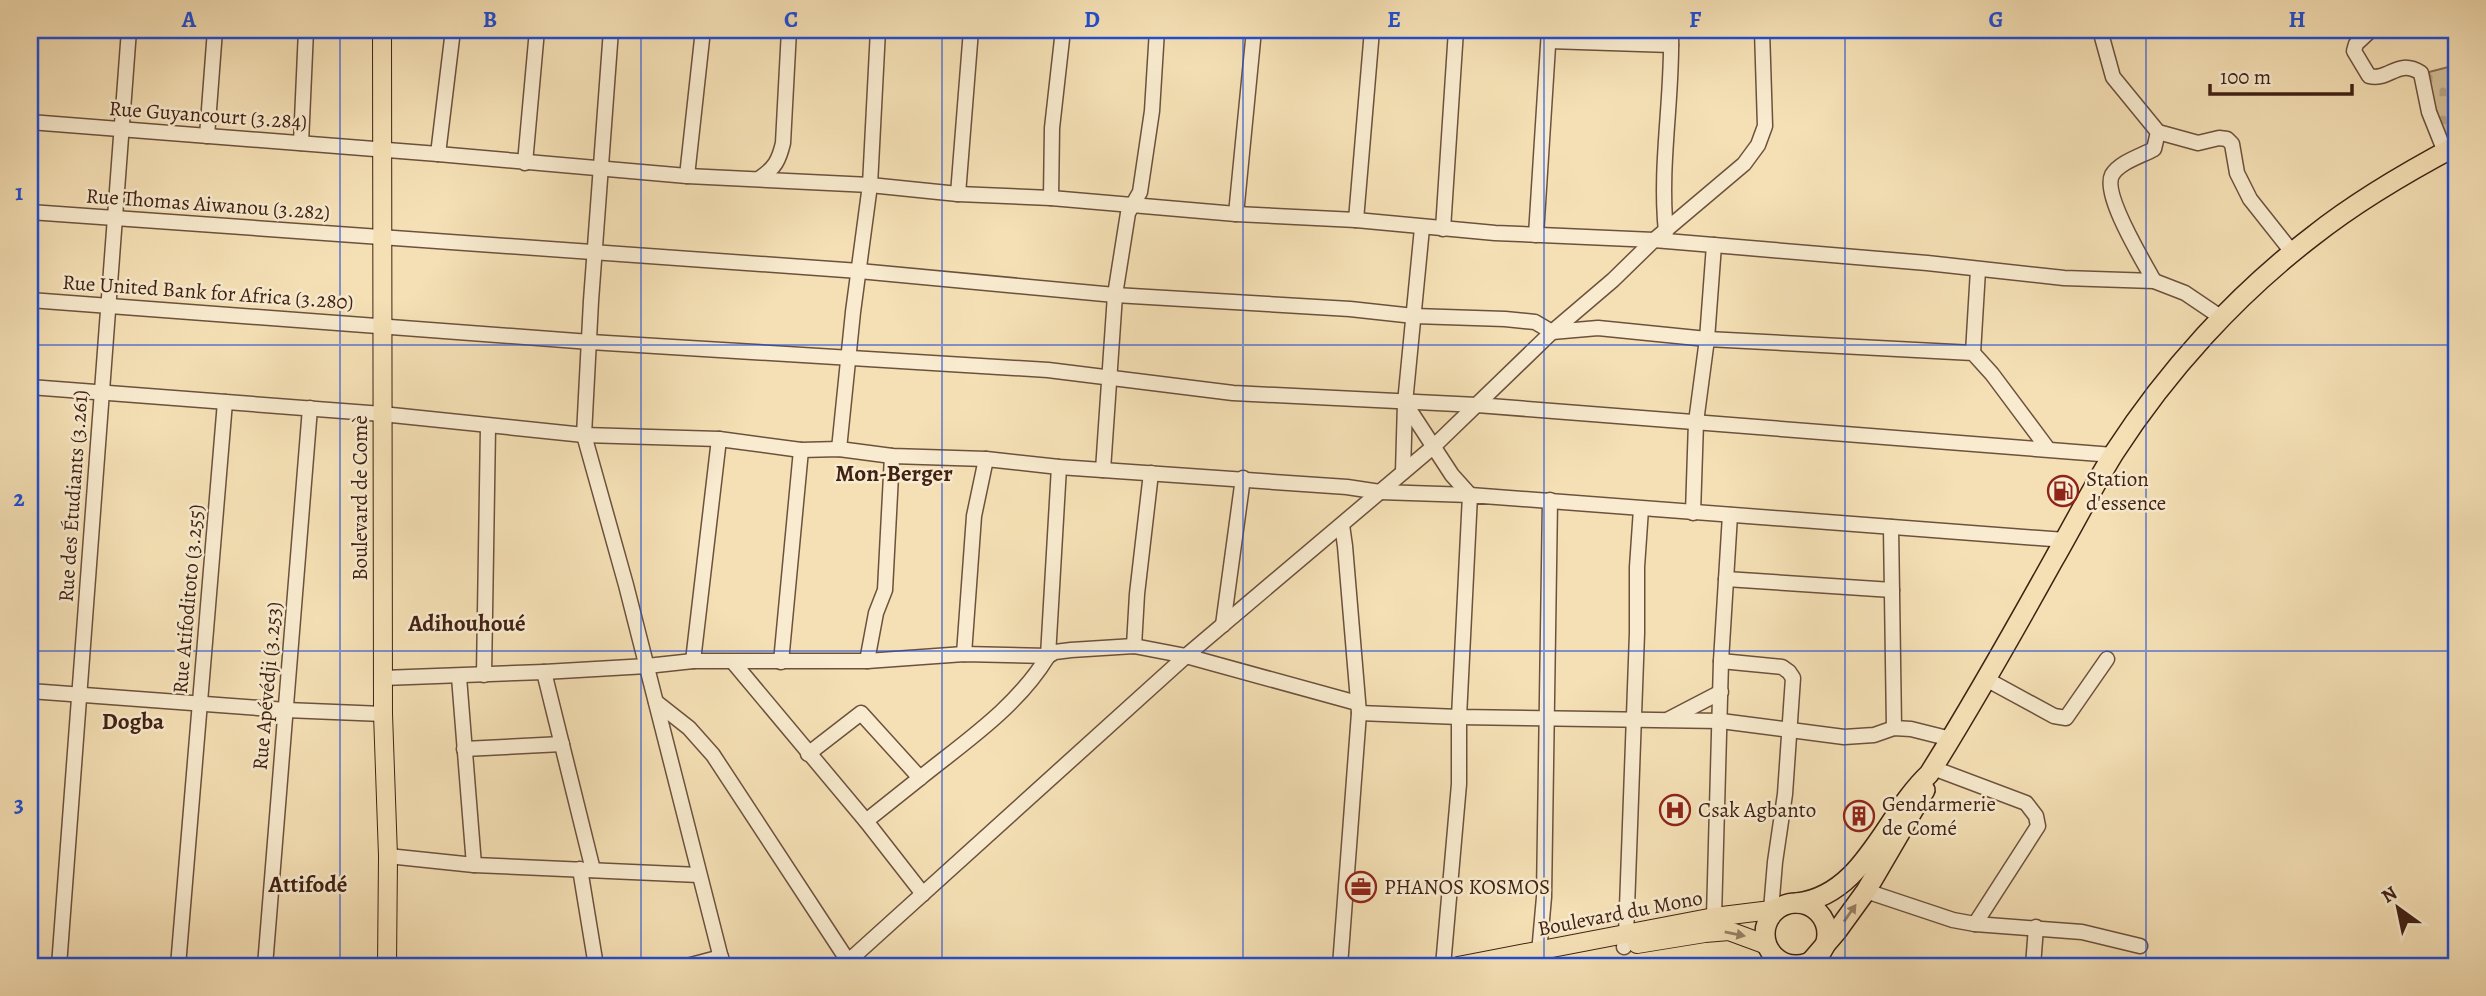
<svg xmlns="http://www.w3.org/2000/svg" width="2486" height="996" font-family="Alegreya,serif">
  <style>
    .cemetery { fill: url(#cemetery-stones); stroke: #8b7058; stroke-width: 2 }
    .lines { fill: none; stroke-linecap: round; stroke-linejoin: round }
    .minor-casing { stroke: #6d513d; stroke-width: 17 }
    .major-casing { stroke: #402115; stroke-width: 20 }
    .highway-casing { stroke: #402115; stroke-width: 22 }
    .minor { stroke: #f8ebcf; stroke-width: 14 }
    .major { stroke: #f5e0b5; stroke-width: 18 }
    .highway { stroke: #f5e0b5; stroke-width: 19 }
    .oneway { fill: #9a8065 }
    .grid { fill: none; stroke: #1d4ed8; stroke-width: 2; stroke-opacity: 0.55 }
    .labels { text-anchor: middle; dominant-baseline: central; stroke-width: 5; stroke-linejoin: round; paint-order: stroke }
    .street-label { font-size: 21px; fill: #402115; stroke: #f8ebcf }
    .poi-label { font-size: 21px; fill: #402115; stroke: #f8ebcf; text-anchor: start }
    .neighbourhood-label { font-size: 23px; font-weight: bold; fill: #402115; stroke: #f8ebcf }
    .neatline { fill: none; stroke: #1d4ed8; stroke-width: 2.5 }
    .grid-label { font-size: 23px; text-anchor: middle; font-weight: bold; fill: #1d4ed8 }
  </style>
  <defs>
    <pattern id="cemetery-stones" width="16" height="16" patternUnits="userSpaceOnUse" patternTransform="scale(1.75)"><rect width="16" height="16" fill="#d6c09a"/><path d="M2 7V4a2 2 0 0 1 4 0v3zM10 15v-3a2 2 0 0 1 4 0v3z" fill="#b9a584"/></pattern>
  </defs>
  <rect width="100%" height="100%" fill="#f5e0b5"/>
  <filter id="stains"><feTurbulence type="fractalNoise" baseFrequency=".00286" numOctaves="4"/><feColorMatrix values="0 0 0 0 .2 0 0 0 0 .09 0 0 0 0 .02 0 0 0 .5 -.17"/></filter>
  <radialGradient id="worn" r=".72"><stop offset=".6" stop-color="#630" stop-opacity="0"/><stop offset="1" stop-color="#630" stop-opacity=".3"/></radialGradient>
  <path class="cemetery" d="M2456,65V130L2445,136L2430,92L2429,72Z"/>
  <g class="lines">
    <g class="minor-casing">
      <g id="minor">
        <path d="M611,30L591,301L584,435L626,585L723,966"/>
        <path d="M2100,30L2113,77L2158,132L2198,143L2219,138L2227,139L2232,144L2237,173L2250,199L2292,252"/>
        <path d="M2371,30L2356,44L2354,51L2369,76C2390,81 2397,58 2421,73L2429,112L2445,152"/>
        <path d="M1549,41L1671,45"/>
        <path d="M30,122L438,154L687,176L870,185L958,194L1051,198L1236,214L1356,220L1495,233L1654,240L1927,263L2064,278L2154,281L2185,293L2222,318"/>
        <path d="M207,136L215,30"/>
        <path d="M301,143L306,30"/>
        <path d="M438,154L453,30"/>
        <path d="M525,163L537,30"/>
        <path d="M687,176L703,30"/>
        <path d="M760,178C775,168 779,160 783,143L789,30"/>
        <path d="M958,194L971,30"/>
        <path d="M1051,198L1052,128L1063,30"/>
        <path d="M30,212L859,271L1115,295L1350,309L1414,316L1505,319L1535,322L1552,332L1598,328L1707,339L1973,353L1992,374L2048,449"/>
        <path d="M1236,214L1254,30"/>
        <path d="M1356,220L1372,30"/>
        <path d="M1443,229L1456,30"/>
        <path d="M1666,232C1659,165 1673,97 1671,30"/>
        <path d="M1536,235L1549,30"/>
        <path d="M2154,281C2144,262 2102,195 2112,175C2120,162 2141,156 2154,149L2158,132"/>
        <path d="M30,300L590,342L1048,370L1233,393L1477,405L2113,455"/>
        <path d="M1973,353L1978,270"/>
        <path d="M30,387L382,414L584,435L719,439L801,450L839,449L892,456L986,459L1059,467L1347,487L1380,492L1470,495"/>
        <path d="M1405,403L1452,475L1470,495"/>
        <path d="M839,449L853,312L870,185L878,30"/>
        <path d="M1103,470L1115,295L1128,213L1140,192L1152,111L1157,30"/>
        <path d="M1403,472L1405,403L1422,228"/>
        <path d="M1693,513L1696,422L1707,339L1714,245"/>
        <path d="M1891,527L1894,728"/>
        <path d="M1726,579L1892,590"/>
        <path d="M1223,625L1243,478"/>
        <path d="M1134,646L1137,594L1151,473"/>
        <path d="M964,654L974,516L986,459"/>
        <path d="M693,661L719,439"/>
        <path d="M867,661L876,613L885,590L892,456"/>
        <path d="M1721,661L1782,667L1789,672L1793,678L1785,794L1775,862L1771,910"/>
        <path d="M733,662L866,821L923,894"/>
        <path d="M781,662L801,450"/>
        <path d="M544,672L593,870"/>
        <path d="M484,675L488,427"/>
        <path d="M459,677L474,865"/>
        <path d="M383,678L544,672L647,666L693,661H867L964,654L1048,656L1055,652L1071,650L1134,646L1186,656L1357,703"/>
        <path d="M1986,679L2054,716L2066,718L2107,659"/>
        <path d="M30,691L286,710L383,714"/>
        <path d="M656,702L689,728L713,755L848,961"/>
        <path d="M1359,713L1459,717V784L1443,966"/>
        <path d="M1669,719L1721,692"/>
        <path d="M1951,739L1911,729L1894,728L1874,735L1844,737L1721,721L1459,717L1470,495L2065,540"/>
        <path d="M464,749L562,744"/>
        <path d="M808,754L861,713L920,778L866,821"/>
        <path d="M1933,768L2026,803L2036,816L2038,826L1975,924"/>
        <path d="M920,778C966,741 1017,707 1048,656L1059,467"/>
        <path d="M388,856L474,865L699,875"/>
        <path d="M580,869L596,966"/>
        <path d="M1866,891L1953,920L1975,924L2082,932L2140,946"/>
        <path d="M1714,917L1721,661L1730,515"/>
        <path d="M1624,947L1626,935L1637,633V567L1641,509"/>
        <path d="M1538,964L1544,897L1550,500"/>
        <path d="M59,966L129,30"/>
        <path d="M178,966L225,402"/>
        <path d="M265,966L310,408"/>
        <path d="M687,966L721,957"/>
        <path d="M843,966L1186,656L1433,447L1552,332L1613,280L1654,240L1744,164L1758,145L1765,126L1762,30"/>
        <path d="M1340,966L1359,713L1345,546L1342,525"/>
        <path d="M2033,966L2036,927"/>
      </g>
    </g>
    <g class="major-casing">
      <g id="major">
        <path d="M382,30L383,714L388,856L387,966"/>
        <path d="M1637,944L1705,933L1729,931L1767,945"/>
        <path d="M1458,966L1714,917L1771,910L1791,903"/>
      </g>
    </g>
    <g class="highway-casing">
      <g id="highway">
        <path d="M1797,903C1864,895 1885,815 1929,774C1973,704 2014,631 2054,559C2074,524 2093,487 2114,453C2167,371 2236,295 2313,236C2357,201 2407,172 2456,146"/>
        <circle cx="1796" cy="934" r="31"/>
        <path d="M1807,966L1837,931L1866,891L1925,790"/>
      </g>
    </g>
    <use href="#minor" class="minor"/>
    <use href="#major" class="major"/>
    <use href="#highway" class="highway"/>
  </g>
  <defs><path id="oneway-solid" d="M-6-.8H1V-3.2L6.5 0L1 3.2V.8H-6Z" transform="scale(1.75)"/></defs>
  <g class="oneway">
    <use href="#oneway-solid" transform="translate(1850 913) rotate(-55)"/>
    <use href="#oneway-solid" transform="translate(1735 934) rotate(11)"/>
  </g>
  <path class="grid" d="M340,30V966M641,30V966M942,30V966M1243,30V966M1544,30V966M1845,30V966M2146,30V966M30,345H2456M30,651H2456"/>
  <defs>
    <g id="fuel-ring" transform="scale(1.575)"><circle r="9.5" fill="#f8ebcf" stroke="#8f2418" stroke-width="1.5"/><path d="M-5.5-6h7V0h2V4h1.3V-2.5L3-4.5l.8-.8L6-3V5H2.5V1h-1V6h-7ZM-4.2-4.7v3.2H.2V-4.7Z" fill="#8f2418"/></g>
    <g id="hospital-ring" transform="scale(1.575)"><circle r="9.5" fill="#f8ebcf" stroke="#8f2418" stroke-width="1.5"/><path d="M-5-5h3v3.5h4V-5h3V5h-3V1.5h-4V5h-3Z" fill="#8f2418"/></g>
    <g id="building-ring" transform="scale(1.575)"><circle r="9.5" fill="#f8ebcf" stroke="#8f2418" stroke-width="1.5"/><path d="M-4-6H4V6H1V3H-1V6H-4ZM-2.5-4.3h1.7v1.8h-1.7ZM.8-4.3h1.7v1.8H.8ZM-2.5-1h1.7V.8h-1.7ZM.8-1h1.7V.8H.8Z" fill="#8f2418"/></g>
    <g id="office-ring" transform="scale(1.575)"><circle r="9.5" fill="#f8ebcf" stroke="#8f2418" stroke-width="1.5"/><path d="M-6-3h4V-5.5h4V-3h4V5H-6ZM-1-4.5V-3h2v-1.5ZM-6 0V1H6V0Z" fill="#8f2418"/></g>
  </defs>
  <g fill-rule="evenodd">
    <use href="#fuel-ring" x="2063" y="491"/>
    <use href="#hospital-ring" x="1675" y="810"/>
    <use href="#building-ring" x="1859" y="816"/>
    <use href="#office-ring" x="1361" y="887"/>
  </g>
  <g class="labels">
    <g class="street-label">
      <text transform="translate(208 115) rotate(4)">Rue Guyancourt (3.284)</text>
      <text transform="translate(208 204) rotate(4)">Rue Thomas Aiwanou (3.282)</text>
      <text transform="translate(208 292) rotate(4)">Rue United Bank for Africa (3.280)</text>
      <text transform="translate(73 496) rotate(-86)">Rue des Étudiants (3.261)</text>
      <text transform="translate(360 498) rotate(-90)">Boulevard de Comè</text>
      <text transform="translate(188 599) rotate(-85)">Rue Atifoditoto (3.255)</text>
      <text transform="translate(267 686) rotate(-85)">Rue Apévédji (3.253)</text>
      <text transform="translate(1620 913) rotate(-11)">Boulevard du Mono</text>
    </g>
    <g class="poi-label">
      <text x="2086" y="479">Station<tspan x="2086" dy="24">d'essence</tspan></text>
      <text x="1882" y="804">Gendarmerie<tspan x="1882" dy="24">de Comé</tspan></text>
      <text x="1698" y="810">Csak Agbanto</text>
      <text x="1384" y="887">PHANOS KOSMOS</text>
    </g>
    <g class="neighbourhood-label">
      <text x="894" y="473">Mon-Berger</text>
      <text x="467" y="623">Adihouhoué</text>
      <text x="133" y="721">Dogba</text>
      <text x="308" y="884">Attifodé</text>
    </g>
  </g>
  <rect width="2486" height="996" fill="none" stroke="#f5e0b5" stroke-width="77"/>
  <g transform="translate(2398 908) rotate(327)" stroke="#f8ebcf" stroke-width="5" paint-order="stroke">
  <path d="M0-5L12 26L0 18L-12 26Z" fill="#402115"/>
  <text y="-10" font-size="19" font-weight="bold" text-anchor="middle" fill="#402115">N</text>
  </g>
  <path d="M2210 84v10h142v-10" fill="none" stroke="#402115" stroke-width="3.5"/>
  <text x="2220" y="84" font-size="21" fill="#402115" stroke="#f8ebcf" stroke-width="5" paint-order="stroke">100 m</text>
  <rect x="38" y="38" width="2410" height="920" class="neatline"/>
  <g class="grid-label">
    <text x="189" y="27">A</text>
    <text x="490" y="27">B</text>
    <text x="791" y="27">C</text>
    <text x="1092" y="27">D</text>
    <text x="1394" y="27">E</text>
    <text x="1695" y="27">F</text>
    <text x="1996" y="27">G</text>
    <text x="2297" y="27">H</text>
    <text x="19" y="200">1</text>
    <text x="19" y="506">2</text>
    <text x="19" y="812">3</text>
  </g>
  <rect width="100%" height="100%" filter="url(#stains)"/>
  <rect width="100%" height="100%" fill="url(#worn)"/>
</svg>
